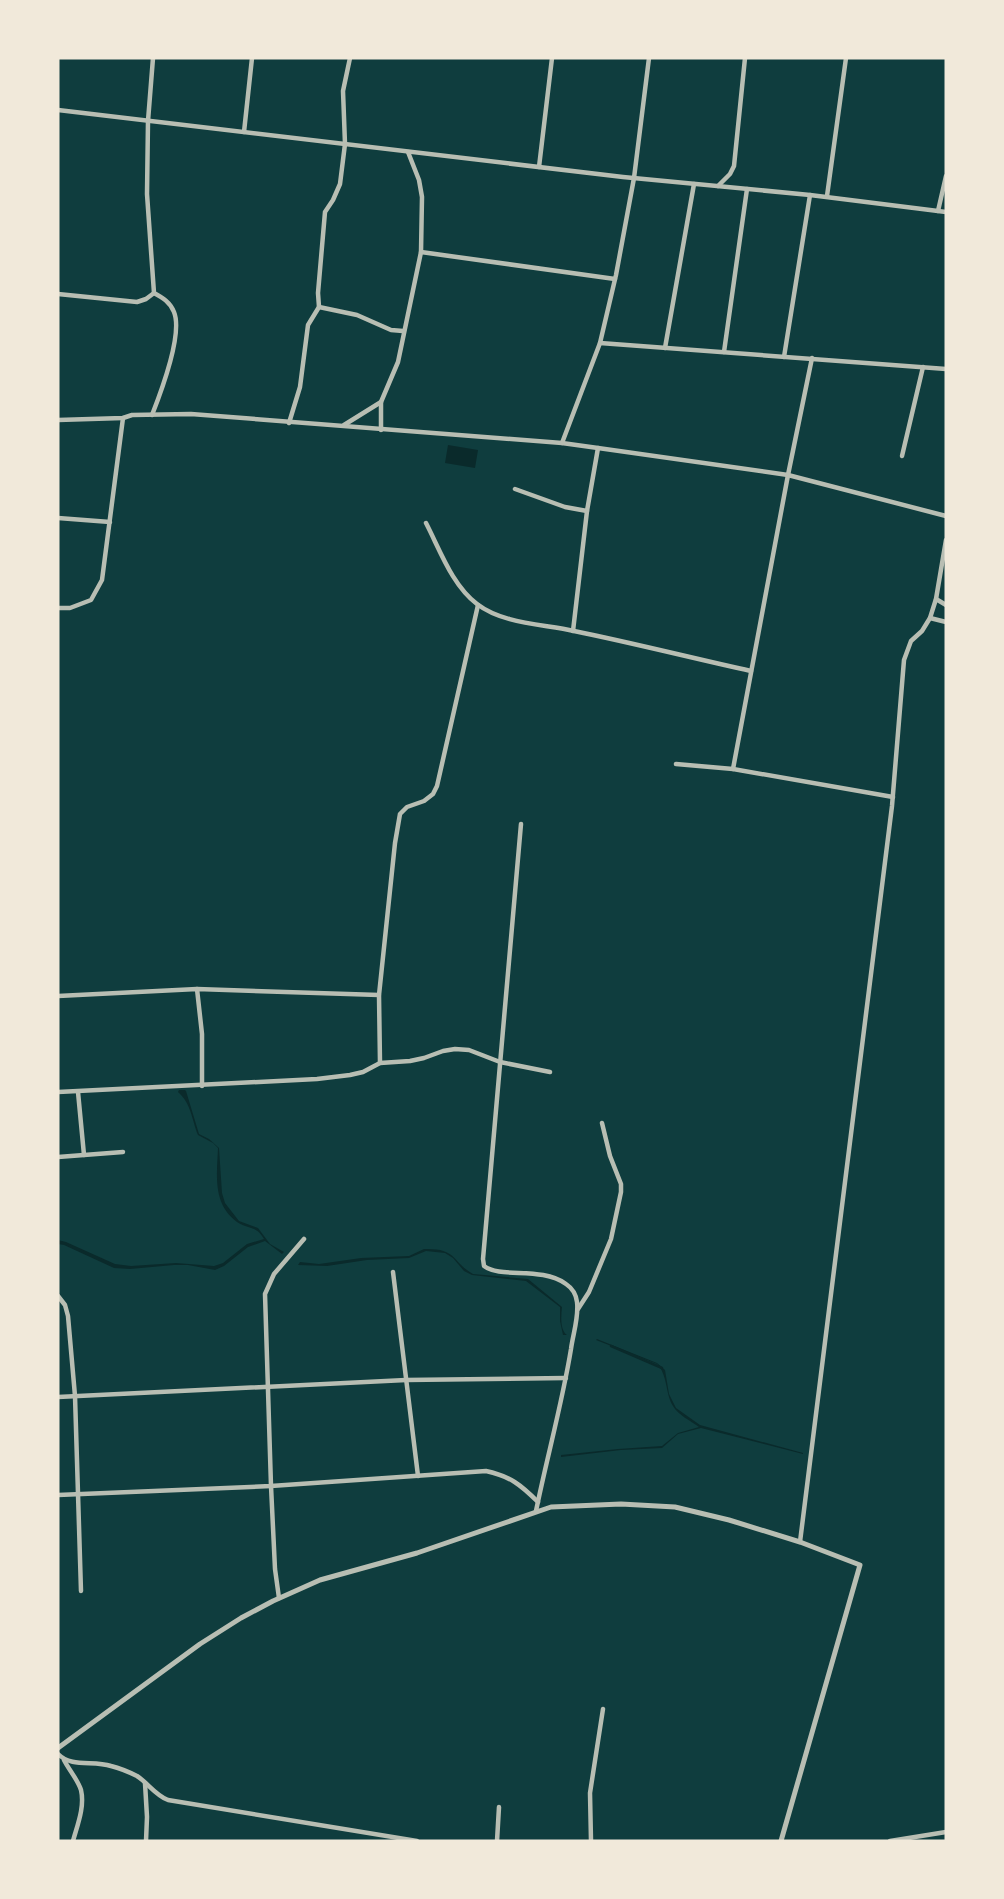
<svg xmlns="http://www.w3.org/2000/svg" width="1004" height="1899" font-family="'Archivo Narrow',sans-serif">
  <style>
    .water { fill: #0a2a2b }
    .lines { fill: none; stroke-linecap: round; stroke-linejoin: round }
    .stream { stroke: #0a2a2b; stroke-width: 2.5 }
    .minor { stroke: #b8beb3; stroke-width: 4.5 }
    .tertiary { stroke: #b8beb3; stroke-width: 5 }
  </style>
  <rect width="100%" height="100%" fill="#0f3d3e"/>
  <g class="water">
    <path d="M448,445L478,450L475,468L445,463Z"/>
    <path d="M179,1090H185L186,1091L199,1134L209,1139L219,1148L222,1193L225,1203L239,1221L258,1228L270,1244L284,1252L282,1254L265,1241L248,1247L224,1266L215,1270L188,1265H174L130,1269L114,1268L64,1245L58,1244V1240L66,1242L115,1264L131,1266L176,1263L214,1266L223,1263L247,1244L264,1239C256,1225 249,1230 237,1222C212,1204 217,1174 218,1148L213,1143L198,1135C192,1120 191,1103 178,1092Z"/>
    <path d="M424,1249C457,1248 451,1261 473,1274L528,1279L562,1307C561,1317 560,1330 567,1335H563L560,1321V1307L526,1281L472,1275L464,1271L453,1258L445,1253L426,1251L409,1258L367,1260L327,1266L298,1265L300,1262L319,1264L361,1258L409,1256Z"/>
    <path d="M597,1339L657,1363L665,1370L669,1394L676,1408L700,1425L803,1453V1454L701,1428L678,1434L662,1448L621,1450L561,1457V1455L618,1449L662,1446L678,1433L699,1427C691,1421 678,1415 673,1406C665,1393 668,1375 657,1364L596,1340Z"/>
  </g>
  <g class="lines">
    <path class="stream" d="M611,1346L662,1368"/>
    <g class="minor">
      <path d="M58,110L623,177L810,195L946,212"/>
      <path d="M244,132L252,58"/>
      <path d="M539,167L552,58"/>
      <path d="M718,186L730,174L734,166L745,58"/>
      <path d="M827,196L846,58"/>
      <path d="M938,211L946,176"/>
      <path d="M421,252L615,279"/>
      <path d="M58,294L137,302L146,299L154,293"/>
      <path d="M319,307L357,315L391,330L403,331"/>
      <path d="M600,343L946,369"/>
      <path d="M665,348L694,184"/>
      <path d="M724,352L747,189"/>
      <path d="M784,357L810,195"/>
      <path d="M152,415C161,392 183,334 174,312C170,302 163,298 154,293L147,194L148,121L153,58"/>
      <path d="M58,420L123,418L132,415L191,414L562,443L598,448L788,475L946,516"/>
      <path d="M289,423L300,387L308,325L319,307L318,293L325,212L333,200L340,184L345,144L343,91L350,58"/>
      <path d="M344,425L381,402"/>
      <path d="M381,430V402L398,362L421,252L422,197L419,180L408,152"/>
      <path d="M562,443L600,343L616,275L634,178L649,58"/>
      <path d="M902,456L923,367"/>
      <path d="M515,489L565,507L587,511"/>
      <path d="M58,518L110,522"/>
      <path d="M426,523C440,550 452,585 477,604C503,624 543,624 574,631C633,643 692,658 751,671"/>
      <path d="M936,599L946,605"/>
      <path d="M58,608H70L91,600L102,580L123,418"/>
      <path d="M930,618L946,622"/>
      <path d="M573,631L587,511L598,448"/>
      <path d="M676,764L733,769L893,797"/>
      <path d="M733,769L788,475L812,358"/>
      <path d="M521,824L483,1259L484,1266C501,1279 541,1266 566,1284C572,1288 576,1294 577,1302C579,1317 573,1334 571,1349C562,1404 547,1457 536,1511"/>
      <path d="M197,989L202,1034V1086"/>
      <path d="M58,996L197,989L379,995"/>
      <path d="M380,1063L379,995L395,843L400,814L407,807L424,801L433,794L437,786L478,605"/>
      <path d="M58,1092L317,1079L350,1075L363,1072L380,1063L410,1061L424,1058L443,1051L455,1049L469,1050L500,1062L550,1072"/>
      <path d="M78,1092L84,1155"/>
      <path d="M58,1157L123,1152"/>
      <path d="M393,1272L418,1476"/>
      <path d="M58,1296L65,1305L68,1316L75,1396L81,1591"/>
      <path d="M578,1309L589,1292L611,1239L621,1192V1184L610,1156L602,1123"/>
      <path d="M58,1397L406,1380L566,1378"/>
      <path d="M58,1495L271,1486L486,1471C510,1476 521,1485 538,1502"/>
      <path d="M800,1542L892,806L904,660L911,641L922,631L930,618L936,599L946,540"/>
      <path d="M279,1598L275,1569L271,1486L265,1294L274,1274L304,1239"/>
      <path d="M58,1754C72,1768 93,1760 111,1766C119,1768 129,1772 137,1776C148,1783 155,1795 168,1800L417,1841"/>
      <path d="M64,1760C69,1770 78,1780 81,1790C85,1807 77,1826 73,1841"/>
      <path d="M145,1783L147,1817L146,1841"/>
      <path d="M497,1841L499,1807"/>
      <path d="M591,1841L590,1793L603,1709"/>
      <path d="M890,1841L946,1832"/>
    </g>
    <path class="tertiary" d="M58,1748L200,1644L241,1618L273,1601L320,1580L417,1553L551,1507L621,1504L675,1507L729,1520L800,1542L860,1565L781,1841"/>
  </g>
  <rect width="1004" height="1899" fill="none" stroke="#f1e9da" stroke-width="119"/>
</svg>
